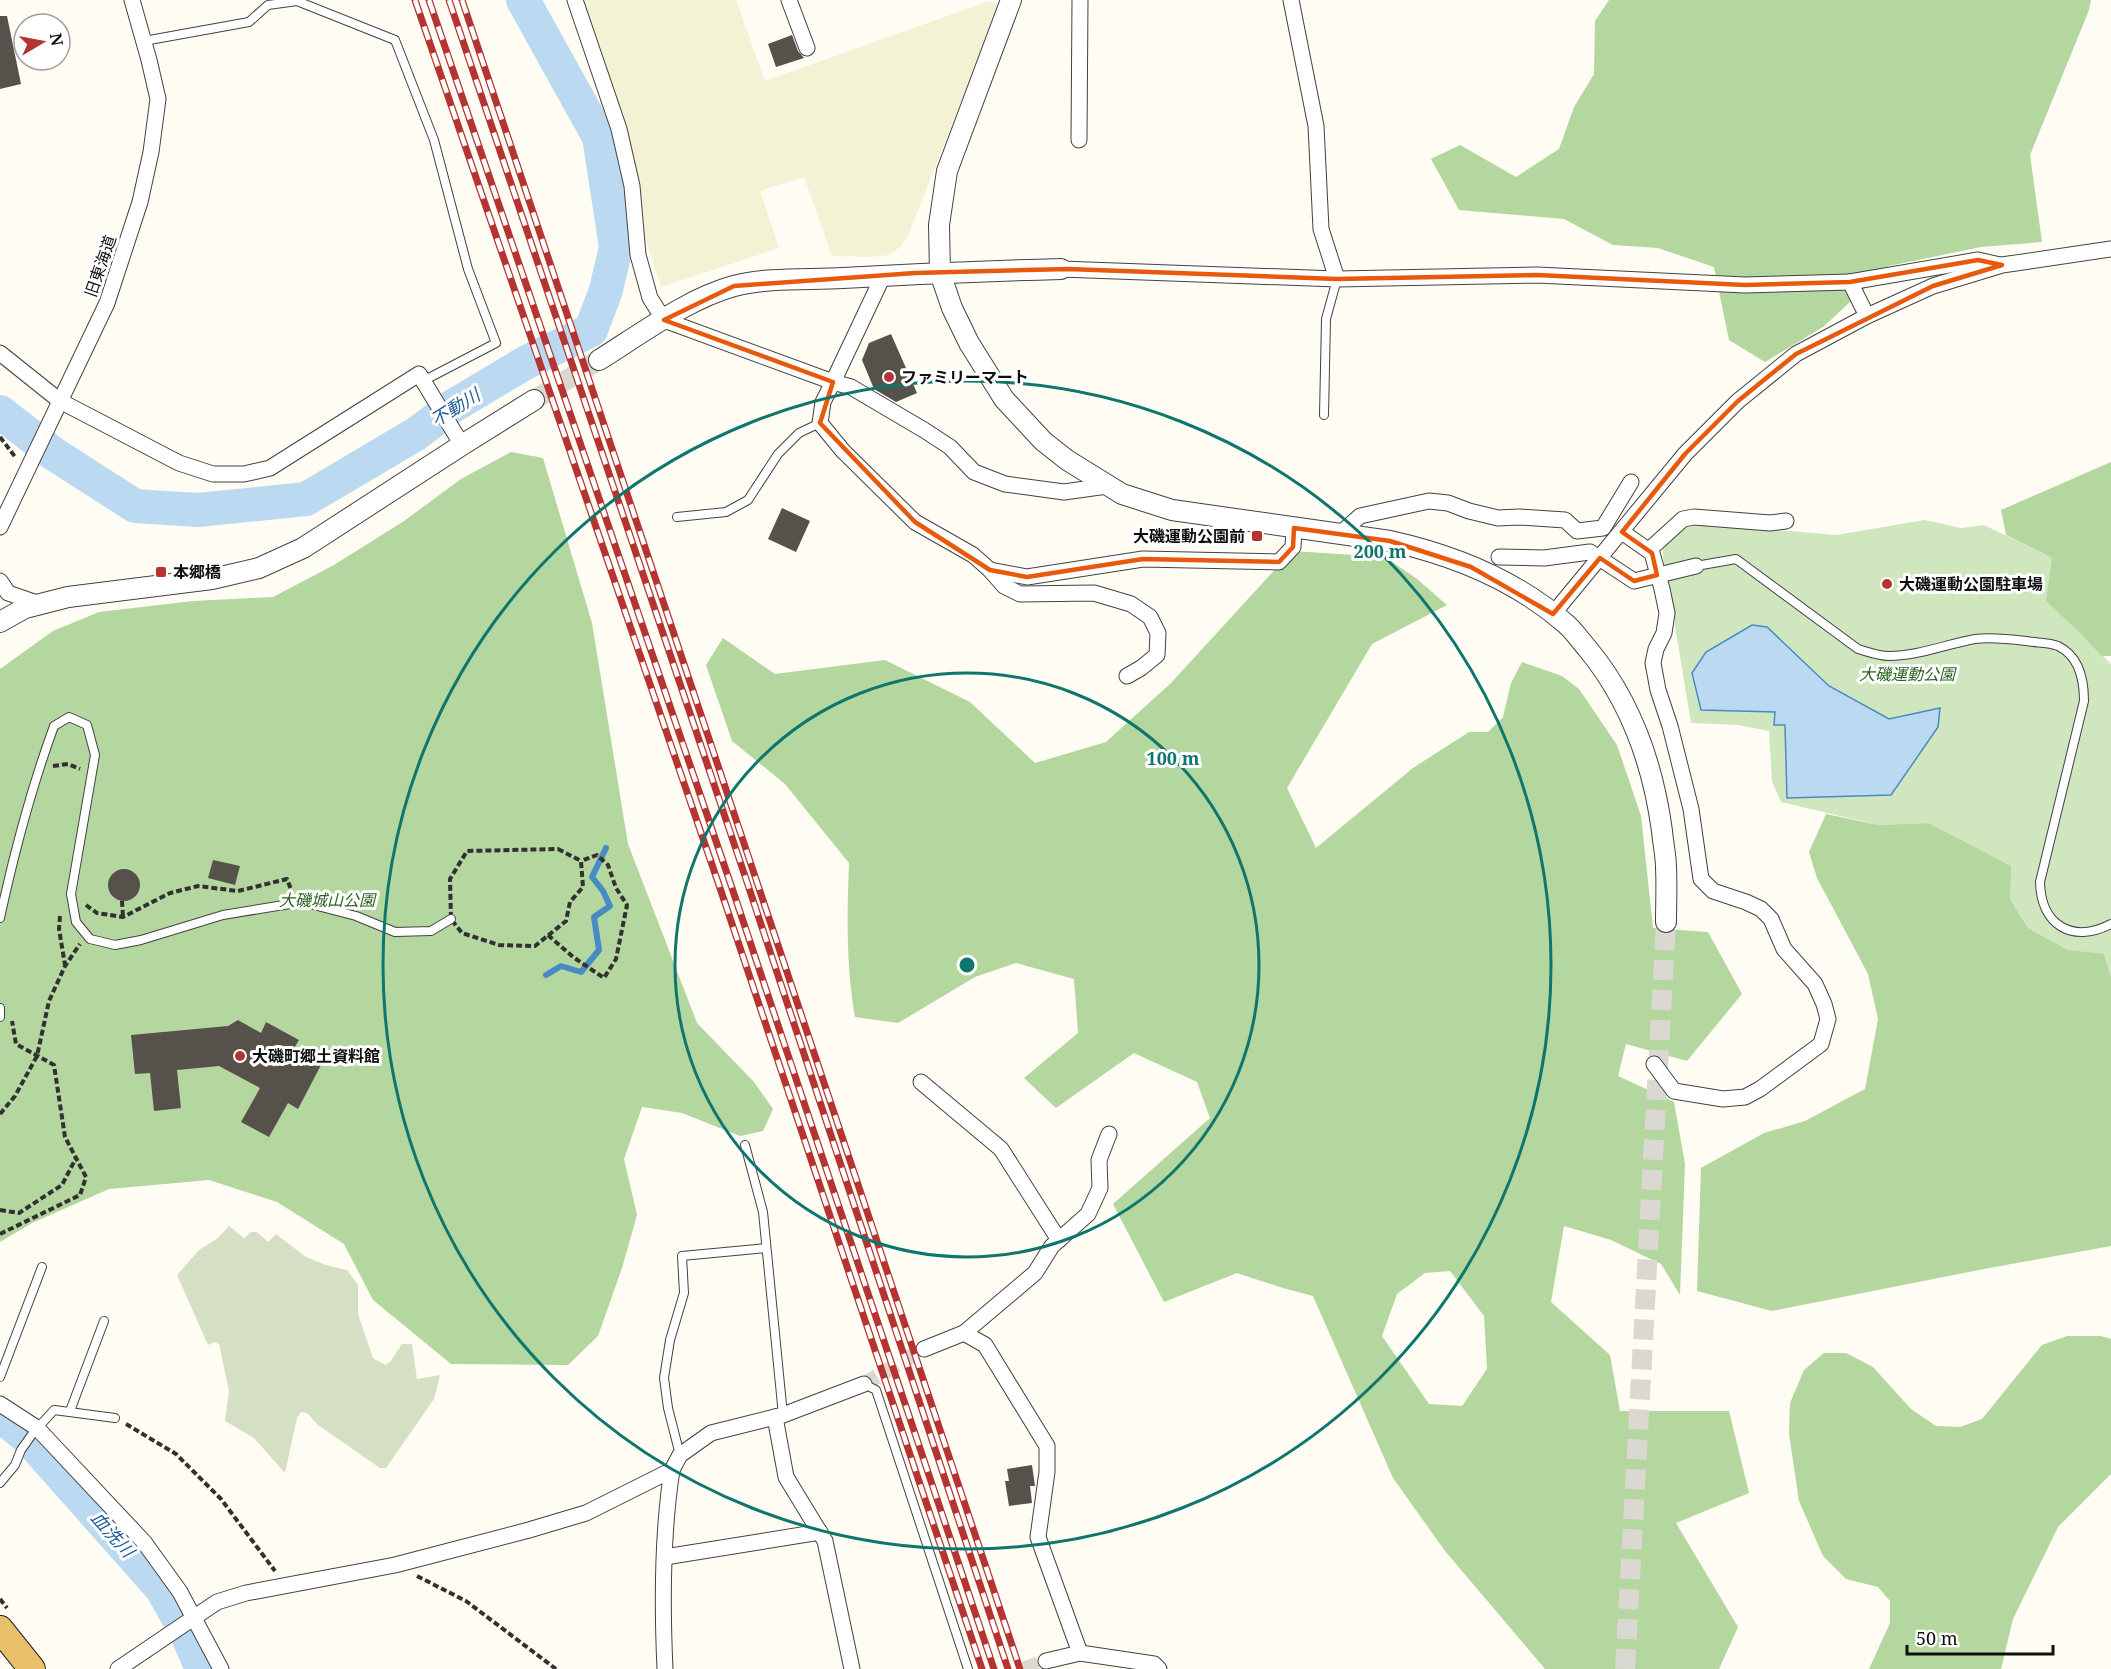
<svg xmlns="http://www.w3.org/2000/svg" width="2111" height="1669" font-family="'Noto Serif','Noto Sans JP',serif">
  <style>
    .farmland { fill: #f3f2d4 }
    .green { fill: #d0e6be }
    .forest { fill: #b4d69f; fill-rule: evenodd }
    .cemetery { fill: #d5dfc4 }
    .water { fill: #bbdaf2; stroke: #488ac3; stroke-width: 1.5 }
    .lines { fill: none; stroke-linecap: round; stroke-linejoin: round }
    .stream { stroke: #488ac3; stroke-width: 6 }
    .river { stroke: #bbdaf2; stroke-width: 34 }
    .building { fill: #57514c }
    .minor-tunnel { stroke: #dad8d1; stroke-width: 15; stroke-dasharray: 15 8; stroke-linecap: butt }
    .tertiary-tunnel { stroke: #dad8d1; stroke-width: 20; stroke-dasharray: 20 10; stroke-linecap: butt }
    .service-casing { stroke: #424242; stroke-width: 10 }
    .minor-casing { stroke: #424242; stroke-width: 17 }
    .tertiary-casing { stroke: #424242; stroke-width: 22 }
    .trunk-casing { stroke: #202020; stroke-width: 28 }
    .path { stroke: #313131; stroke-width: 4; stroke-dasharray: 6 3; stroke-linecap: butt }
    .service { stroke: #fff; stroke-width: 8 }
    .minor { stroke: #fff; stroke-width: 15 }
    .tertiary { stroke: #fff; stroke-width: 20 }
    .trunk { stroke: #ebc06c; stroke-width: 26 }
    .rail-casing { stroke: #b53432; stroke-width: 7 }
    .rail { stroke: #fff; stroke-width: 4.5; stroke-dasharray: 14; stroke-linecap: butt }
    .marked { fill: none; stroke: #e8590c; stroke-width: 4.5; stroke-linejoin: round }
    .ring { fill: none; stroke: #0f766e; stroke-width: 3 }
    .poi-dot { fill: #b53432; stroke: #fff; stroke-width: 2 }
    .labels { text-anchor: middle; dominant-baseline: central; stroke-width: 6; stroke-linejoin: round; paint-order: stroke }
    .street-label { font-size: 16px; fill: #0f0f0f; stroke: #fff }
    .poi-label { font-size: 16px; font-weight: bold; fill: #0f0f0f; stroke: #fff; text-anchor: start }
    .park-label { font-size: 16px; font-style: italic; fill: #2d6224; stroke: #fff }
    .water-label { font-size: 18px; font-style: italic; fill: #225d98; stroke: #fff }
    .centre { fill: #0f766e; stroke: #fff; stroke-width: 3 }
    .ring-label { font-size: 18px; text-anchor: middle; font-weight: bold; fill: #0f766e; stroke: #fff; stroke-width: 6; stroke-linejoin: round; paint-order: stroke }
  </style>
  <rect width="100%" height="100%" fill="#fefcf3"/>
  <path class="farmland" d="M582,0H736L765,81L989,1L999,5L908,236L901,246L889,255L871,257L832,256L804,177L760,191L779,248L661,287L643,231Z"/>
  <path class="green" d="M1925,520L1961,528L1984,525L2052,558L2076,629L2111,664V978L2104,955L2068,950L2028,928L2010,899L1928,823L1878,825L1781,802L1772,781L1769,731L1738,725L1691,723L1675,626C1675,598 1661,571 1663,543L1683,522L1836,535Z"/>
  <g class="forest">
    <path d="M1609,0H2091L2089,10L2030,155L2042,242L1981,247L1889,266L1823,327L1765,362L1729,340L1714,267L1658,248L1613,245L1564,219L1459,210L1431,159L1460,145L1516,177L1559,149L1574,107L1594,74L1595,21Z"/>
    <path d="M511,452L543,458L592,623L628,844L697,1023L754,1082L773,1109L763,1131L740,1136L682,1113L642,1107L624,1159L637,1215L622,1268L598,1336L568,1365L451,1364L373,1300L344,1244L277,1202L209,1180L109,1189L32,1223L0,1242V669L53,631L99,612L193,601L273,597L334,565L404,521L461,479Z"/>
    <path d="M2111,462V656H2102L2076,629L2046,601L2052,558L2006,535L2001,510Z"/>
    <path d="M1292,551L1385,557L1417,579L1447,605L1372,644L1287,788L1316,848L1413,768L1469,732H1488L1503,717L1511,683L1522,662L1562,676L1579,689L1617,745L1641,816L1653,928L1708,932L1742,994L1687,1061L1626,1044L1618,1076L1674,1102L1685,1164L1680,1295L1661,1264L1611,1240L1564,1226L1551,1302L1610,1355L1620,1411H1729L1749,1493L1676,1523L1738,1627L1719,1669H1545L1445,1551L1393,1478L1313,1296L1283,1288L1237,1273L1164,1302L1113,1204L1210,1118L1197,1082L1134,1053L1056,1108L1024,1078L1078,1033L1074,979L1016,963L975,977L898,1023L855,1017C846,966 847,915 849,863L785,784L732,741L706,665L723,638L775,674L885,660L970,702L1035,763L1106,742L1171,683ZM1450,1271L1484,1316L1487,1369L1462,1406L1429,1404L1382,1336L1397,1294L1425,1273Z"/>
    <path d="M1826,814L1878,825L1928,823L2011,866L2010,899L2028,928L2068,950L2104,954L2111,978V1246L1989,1268L1772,1311L1697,1291L1701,1168L1764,1133L1805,1121L1865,1089L1878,1019L1868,974L1817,878L1809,852Z"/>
    <path d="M2067,1336H2101L2111,1339V1474L2058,1527L2013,1619L2001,1669H1869L1890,1623V1601L1878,1587L1846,1579L1823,1556L1799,1501L1789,1434L1790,1403L1804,1370L1824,1353H1846L1873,1367L1911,1409L1936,1426L1960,1427L1982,1419L2042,1345Z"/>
  </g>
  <path class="cemetery" d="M229,1226L244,1238L251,1232H257L268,1242L276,1234L306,1257L326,1265L347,1270L358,1285V1314L373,1358L385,1365L390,1362L402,1344H412L417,1379L440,1375L434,1399L386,1468H380L318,1425L307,1413L301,1412L297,1418L285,1473L254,1438L225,1421L229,1391L219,1344L215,1342L208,1345L177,1275L199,1250L218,1238Z"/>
  <path class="water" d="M1752,625L1767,627L1829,686L1889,719L1940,708L1938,727L1891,795L1787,798L1785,725H1774L1775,712L1701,710L1692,673L1706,652Z"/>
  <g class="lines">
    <path class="stream" d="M546,975L561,966L581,972L599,950L594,917L610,906L603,891L592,877L606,848"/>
    <g class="river">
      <path d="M0,412L54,454L135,506L198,510L306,499L416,434L453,406L525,363L591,330L606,290L616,247L599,137L523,0"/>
      <path d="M0,1418L11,1424L30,1440L162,1589L186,1632L202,1669"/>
    </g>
  </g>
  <g class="building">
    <path d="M0,16H7L21,84L0,89Z"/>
    <path d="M792,35L798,51L804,58L776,67L768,44Z"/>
    <path d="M891,334L917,393L896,402L874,389L862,360L869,343Z"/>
    <path d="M782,508L810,521L796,552L768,539Z"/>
    <path d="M213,860L240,866L235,885L208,878Z"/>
    <circle cx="124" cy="885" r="16"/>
    <path d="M238,1020L261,1033L266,1022L299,1040L293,1050L321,1065L298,1109L288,1103L269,1137L241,1122L260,1088L219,1066L177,1070L181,1108L154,1111L150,1073L135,1074L131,1035L228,1026Z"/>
    <path d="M1032,1465L1035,1486H1030L1032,1503L1009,1506L1005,1481H1009L1007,1469Z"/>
  </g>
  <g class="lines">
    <g class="minor-tunnel">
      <path d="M864,1384L924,1349"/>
      <path d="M1024,1669L1046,1661"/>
    </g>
    <g class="tertiary-tunnel">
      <path d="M534,400L599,360"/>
      <path d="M1625,1669L1666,922"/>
    </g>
    <g class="service-casing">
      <g id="service">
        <path d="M144,41L249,22L268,5L297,1L395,40L434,140L468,269L496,343L423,381"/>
        <path d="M1324,415L1326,319L1337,279"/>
        <path d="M677,517L726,512L748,500L778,454L799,433L820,423"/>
        <path d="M1696,566L1736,559L1858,649C1868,652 1879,656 1889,656C1918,656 1947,644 1975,639C1992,637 2009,639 2026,641C2036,643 2049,642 2058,646C2079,656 2084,679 2084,701L2040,882C2041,925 2072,944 2111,924"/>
        <path d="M0,918C14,853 31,789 54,726L69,717L87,725L95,755L71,894L76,922L90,939L115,945L141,940L223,915L302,902L356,916L395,932L431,931L451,919"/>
        <path d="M0,1008V1017"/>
        <path d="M745,1145L763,1212L783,1415"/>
        <path d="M0,1377L42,1267"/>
        <path d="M864,1384L876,1390L968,1669"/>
        <path d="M70,1411L104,1321"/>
        <path d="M680,1455L668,1408L664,1378L670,1340L684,1293L682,1256L766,1248"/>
        <path d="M0,1483L15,1465L21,1450L33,1433L54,1410L115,1418"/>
      </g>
    </g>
    <g class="minor-casing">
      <g id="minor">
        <path d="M575,0L619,129L632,186L638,255L650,298L664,320L833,382L883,276"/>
        <path d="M789,0L807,48"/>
        <path d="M1291,0L1316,126L1321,229L1337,279"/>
        <path d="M1079,140L1080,0"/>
        <path d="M1061,269L1337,279L1537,275L1745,285L1850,282L1867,316"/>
        <path d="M1850,282L1978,260L2000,265"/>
        <path d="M0,353L60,401L179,463L213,474H244L270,468L419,374L462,445"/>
        <path d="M1107,486L1064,492L1005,484L974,472L950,447L924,430L851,387L833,382L823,402L820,423L843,451L915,522L973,555L990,570L1004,586L1020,594L1094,593L1131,604L1150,617L1158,633L1157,655L1141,668L1127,676"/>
        <path d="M0,527L107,303L140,202L151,152L158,99L149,60L132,0"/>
        <path d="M1622,532L1652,553L1662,589L1667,613L1664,633L1656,649L1653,663L1658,690L1670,726L1691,809L1701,879L1713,891L1746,902L1761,909L1771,919L1784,949L1815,984L1824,1004L1828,1019L1821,1044L1760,1089L1745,1097L1723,1099L1674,1091L1654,1064"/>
        <path d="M1340,534L1360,516L1429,501L1448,503L1469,511L1498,518L1519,517L1565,520L1577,531L1603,528L1631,482"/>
        <path d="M1649,550L1683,519L1694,517L1770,523L1786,521"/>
        <path d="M1499,557L1544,558L1590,552L1634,581L1696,566"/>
        <path d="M990,570L1027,577L1143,559L1279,562L1293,547L1294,528"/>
        <path d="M0,581L8,593L40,604"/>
        <path d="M1553,614L1685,454L1738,401L1796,354L1867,316L1933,286L2002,265L2111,249"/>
        <path d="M921,1082L1001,1149L1059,1240"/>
        <path d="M964,1333L1035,1273L1052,1246L1088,1214L1100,1188L1099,1160L1109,1134"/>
        <path d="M924,1349L964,1333L985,1345L1047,1446V1472L1038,1537L1080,1653"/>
        <path d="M0,1404L37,1428L144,1542L180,1592L221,1669"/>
        <path d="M775,1417L786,1477L825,1541L852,1669"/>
        <path d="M672,1470L680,1455L711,1433L783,1415L864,1384"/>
        <path d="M665,1557L820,1532"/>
        <path d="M1046,1661L1080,1653L1154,1664L1159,1669"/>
        <path d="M118,1669L217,1602L246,1593L395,1565L529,1530L586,1513L672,1470C662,1534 662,1604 665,1669"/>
      </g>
    </g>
    <g class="tertiary-casing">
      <g id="tertiary">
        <path d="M1011,0L947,171L939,225L940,273L952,308L969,343L1004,399L1043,441L1067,460L1122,494L1172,510L1390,541C1453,555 1517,581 1566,624C1574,631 1580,640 1587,648C1631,701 1653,764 1662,831C1663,843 1666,856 1666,868C1667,886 1666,904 1666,922"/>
        <path d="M599,360C639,335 689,298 734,286C769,277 807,280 843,278C916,274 988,271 1061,269"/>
        <path d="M0,622L25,608L68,597L212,579L259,568L303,548L462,445L534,400"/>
      </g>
    </g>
    <g class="trunk-casing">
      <path id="trunk" d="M0,1629L32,1669"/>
    </g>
    <g class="path">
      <path d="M0,437L16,458"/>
      <path d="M53,766L68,764L80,769"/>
      <path d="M558,849L581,861L583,887L570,902L566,921L535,946L499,945L462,933L451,919L450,879L467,851Z"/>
      <path d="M122,901L123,917"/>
      <path d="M86,905L97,913L123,917L170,893L198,886L238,891L287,879L292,892"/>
      <path d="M60,916L59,929L65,965"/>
      <path d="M548,935L573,957L604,978L616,959L627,905L616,888L608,865L597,855L581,861"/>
      <path d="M0,1114L15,1096L37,1056L49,1001L65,966L80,944"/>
      <path d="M0,1210L19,1213L62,1185L76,1158"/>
      <path d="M0,1234L80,1195L86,1177L65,1137L54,1065L16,1044L12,1021"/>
      <path d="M126,1424L176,1454L221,1499L275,1571"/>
      <path d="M417,1576L466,1601L556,1669"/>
      <path d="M0,1599L7,1608"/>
    </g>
    <use href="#service" class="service"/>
    <use href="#minor" class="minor"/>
    <use href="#tertiary" class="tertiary"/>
    <use href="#trunk" class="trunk"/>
    <g class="rail-casing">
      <g id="rail">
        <path d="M415,0L720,888L982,1669"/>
        <path d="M429,0L732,888L994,1669"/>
        <path d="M449,0L746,879L1008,1669"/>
        <path d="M462,0L1020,1669"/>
      </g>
    </g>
    <use href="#rail" class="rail"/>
  </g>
  <path class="marked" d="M1978,260L2002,265L1933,286L1796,354L1738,401L1685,454L1622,532L1652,553L1657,575L1634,581L1600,558L1553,614L1471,567L1390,541L1294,528L1293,547L1279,562L1143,559L1027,577L990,570L915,522L820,423L833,382L664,320L734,286L915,273L1068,269L1337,279L1537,275L1745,285L1850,282Z"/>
  <g class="ring">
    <circle cx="967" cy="965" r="292"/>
    <circle cx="967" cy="965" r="584"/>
  </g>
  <g class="poi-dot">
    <circle cx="889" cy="377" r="6"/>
    <rect x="1251" y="530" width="12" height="12" rx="3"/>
    <rect x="155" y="566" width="12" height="12" rx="3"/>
    <circle cx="1887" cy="584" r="6"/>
    <circle cx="240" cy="1056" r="6"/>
  </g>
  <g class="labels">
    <g class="street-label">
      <text transform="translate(100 266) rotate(-71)">旧東海道</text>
    </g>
    <g class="poi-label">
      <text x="901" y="377">ファミリーマート</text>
      <text x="1245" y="536" text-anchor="end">大磯運動公園前</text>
      <text x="173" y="572">本郷橋</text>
      <text x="1899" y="584">大磯運動公園駐車場</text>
      <text x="252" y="1056">大磯町郷土資料館</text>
    </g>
    <g class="park-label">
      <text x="1907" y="674">大磯運動公園</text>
      <text x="327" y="900">大磯城山公園</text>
    </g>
    <g class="water-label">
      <text transform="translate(455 407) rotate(-32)">不動川</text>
      <text transform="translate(113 1534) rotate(48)">血洗川</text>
    </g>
  </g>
  <circle cx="967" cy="965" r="9" class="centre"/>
  <g class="ring-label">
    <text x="1380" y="558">200 m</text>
    <text x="1173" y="765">100 m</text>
  </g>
  <g transform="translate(42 42) rotate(80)"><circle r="28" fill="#ffffff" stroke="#9f9f9f" stroke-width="1.5"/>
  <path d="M0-4.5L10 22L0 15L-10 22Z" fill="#b53432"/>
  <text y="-9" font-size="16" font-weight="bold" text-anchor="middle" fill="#0f0f0f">N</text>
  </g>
  <path d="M1907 1645v9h146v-9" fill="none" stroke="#0f0f0f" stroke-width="3"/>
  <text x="1916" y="1645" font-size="18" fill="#0f0f0f" stroke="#ffffff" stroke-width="4.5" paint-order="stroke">50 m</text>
</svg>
